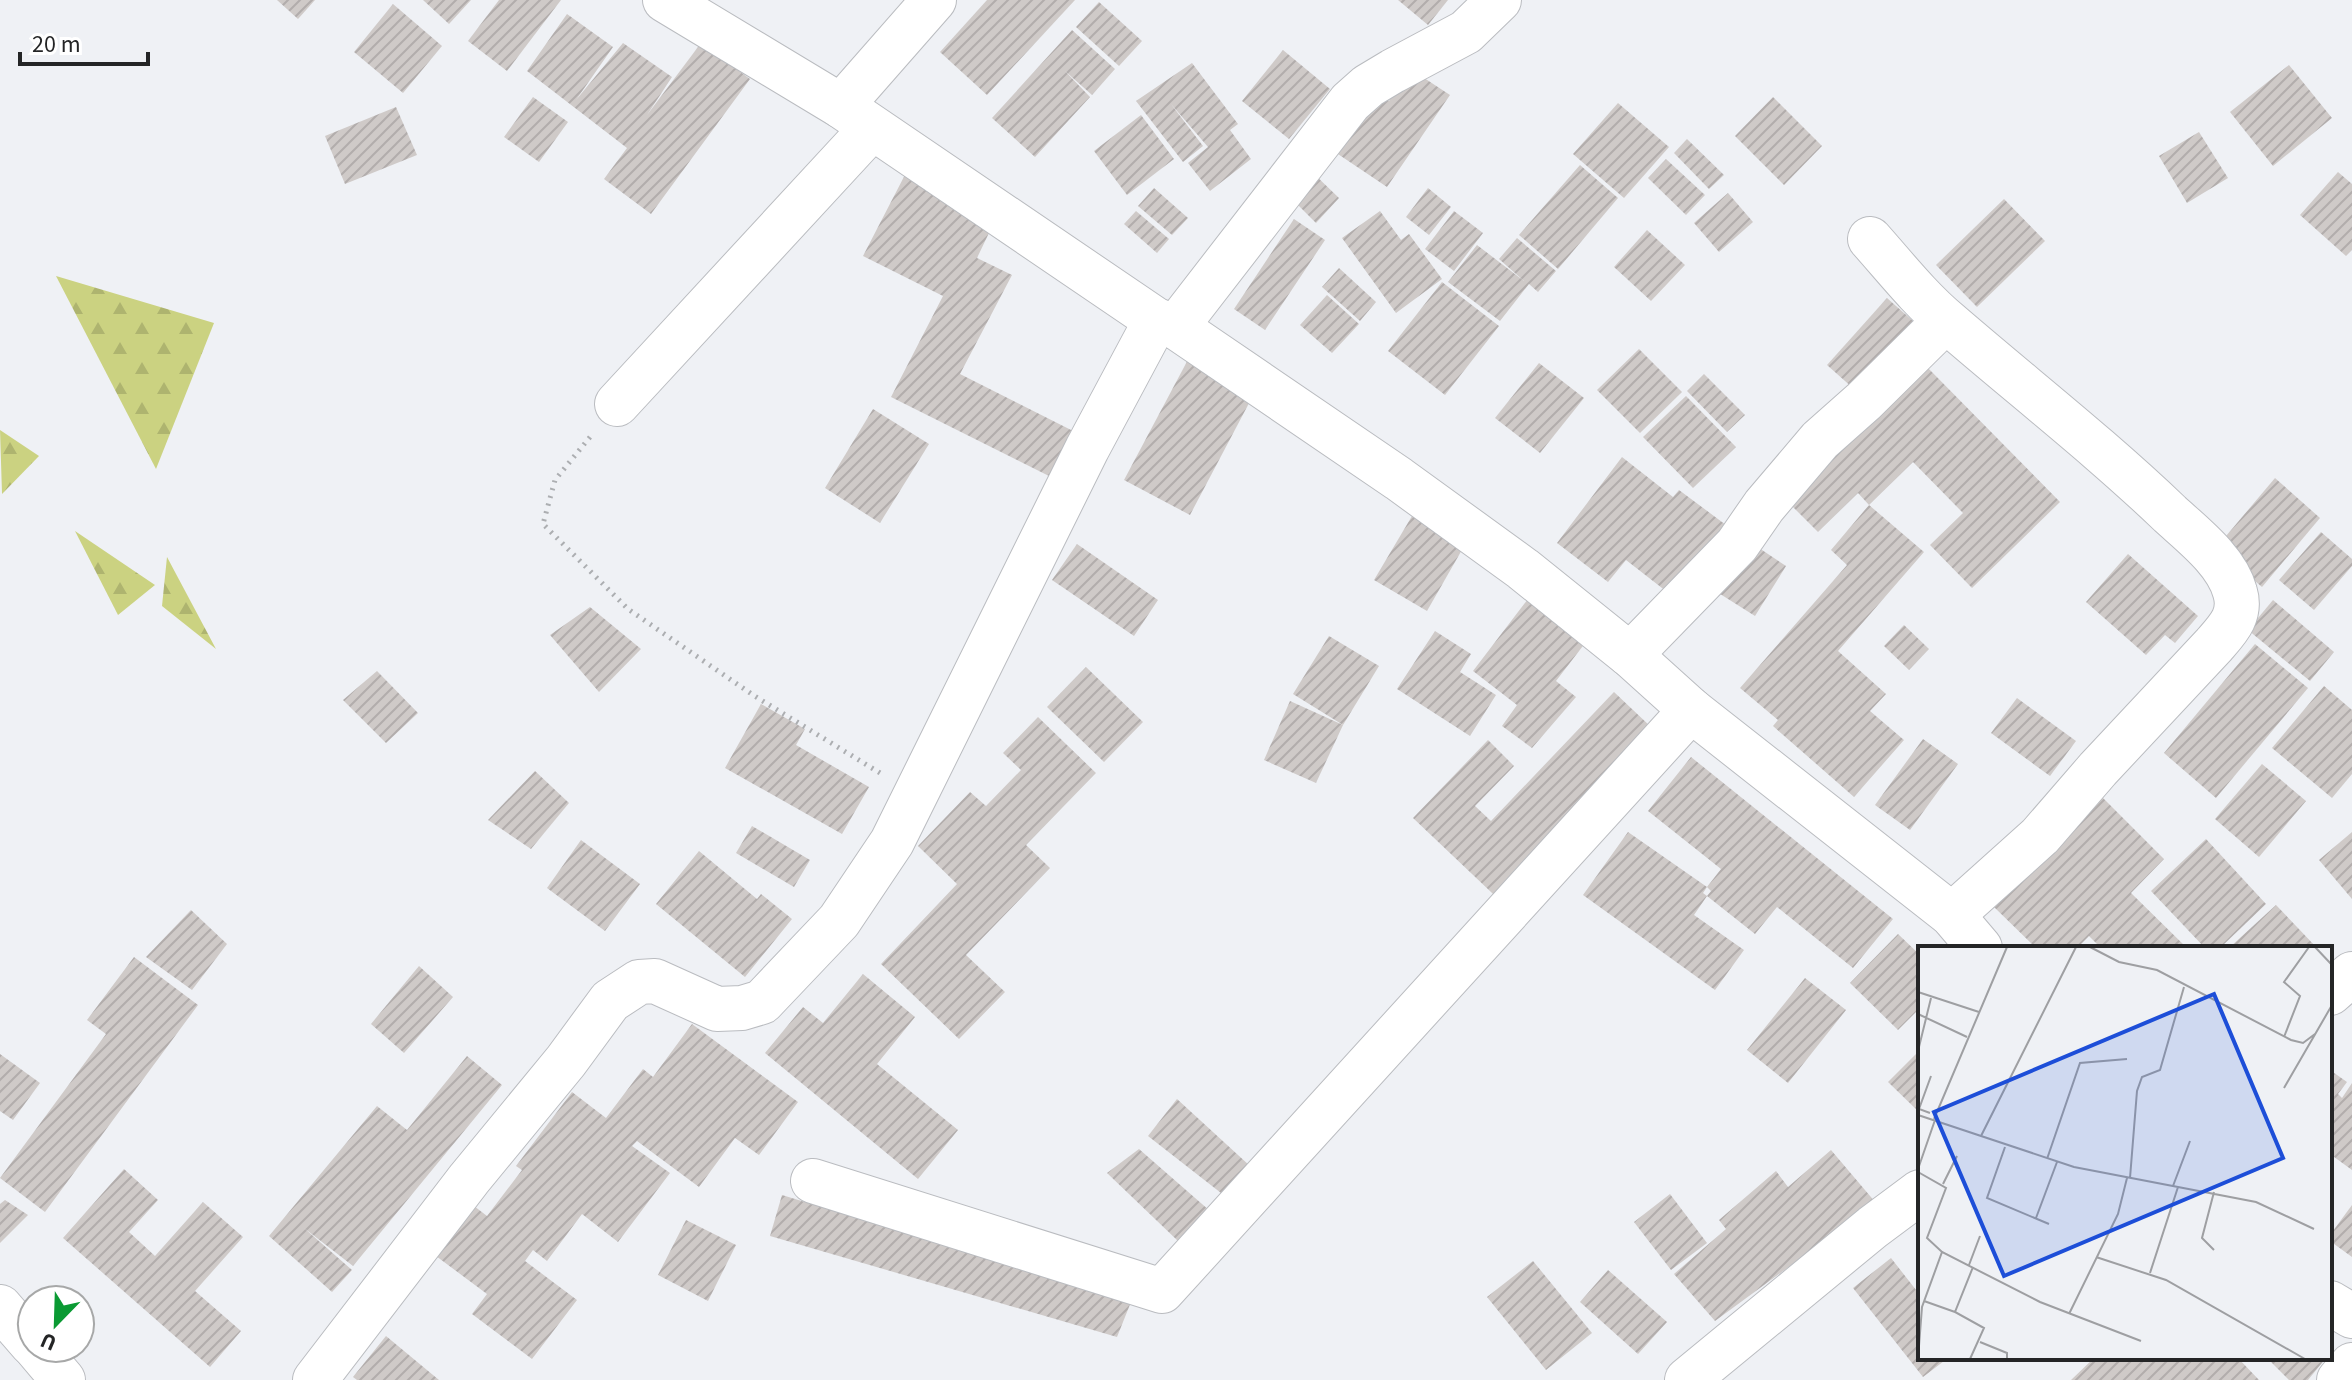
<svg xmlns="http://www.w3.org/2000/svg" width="2352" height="1380" font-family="'Source Sans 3',sans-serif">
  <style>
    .forest { fill: url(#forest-firs) }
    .building { fill: url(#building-hatch) }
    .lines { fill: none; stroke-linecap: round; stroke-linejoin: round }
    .minor-casing { stroke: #babcc0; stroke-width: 46 }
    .path { stroke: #acaeb1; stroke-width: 5; stroke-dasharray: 2 6; stroke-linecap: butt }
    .minor { stroke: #fff; stroke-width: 44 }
    .inset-road { fill: none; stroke: #9e9fa2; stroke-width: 2 }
    .view { fill: #1d4ed8; fill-opacity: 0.15; stroke: #1d4ed8; stroke-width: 4 }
    .inset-edge { fill: none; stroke: #242526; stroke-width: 4 }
  </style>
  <defs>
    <pattern id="forest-firs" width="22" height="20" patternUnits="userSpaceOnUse" patternTransform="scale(2)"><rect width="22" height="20" fill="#cbd281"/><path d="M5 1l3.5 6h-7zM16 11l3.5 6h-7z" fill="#aeb46f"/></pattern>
    <pattern id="building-hatch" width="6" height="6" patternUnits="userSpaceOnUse" patternTransform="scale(2)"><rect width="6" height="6" fill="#cfcac8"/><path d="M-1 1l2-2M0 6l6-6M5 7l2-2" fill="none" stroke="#b2adac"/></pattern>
  </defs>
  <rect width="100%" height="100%" fill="#eff1f5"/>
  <g class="forest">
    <path d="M56,276L214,323L156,469Z"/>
    <path d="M0,430L39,456L2,494Z"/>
    <path d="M75,531L155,585L118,615Z"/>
    <path d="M167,557L216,649L162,606Z"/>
  </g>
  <g class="building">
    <path d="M277,0H315L298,19Z"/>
    <path d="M423,0H471L449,24Z"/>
    <path d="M499,0H561L507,71L468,41Z"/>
    <path d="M987,0H1075L987,95L940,52Z"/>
    <path d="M1398,0H1448L1428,25Z"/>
    <path d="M1099,2L1142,41L1119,66L1076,27Z"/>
    <path d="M393,4L442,46L403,93L354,52Z"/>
    <path d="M567,14L613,47L576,100L623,43L672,77L647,115L701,43L750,79L651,214L604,179L627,148L527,71Z"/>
    <path d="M1072,30L1115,69L1092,95L1065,71L1090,97L1035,157L992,118Z"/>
    <path d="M1283,50L1330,89L1289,139L1242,101Z"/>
    <path d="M1192,63L1238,124L1230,130L1251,159L1210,191L1188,163L1208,147L1171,104L1203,146L1183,162L1136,101Z"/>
    <path d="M2289,65L2332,118L2273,166L2230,112Z"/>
    <path d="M1418,74L1450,95L1387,187L1329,148L1380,94L1389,101L1404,78Z"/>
    <path d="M533,97L568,122L539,162L504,137Z"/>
    <path d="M1773,97L1822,146L1784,185L1735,136Z"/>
    <path d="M1618,103L1669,147L1624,198L1573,154Z"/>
    <path d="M396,107L417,155L345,184L325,136Z"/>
    <path d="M1141,115L1174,159L1127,195L1094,151Z"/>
    <path d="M2199,132L2228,178L2187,203L2159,156Z"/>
    <path d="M1687,139L1724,175L1709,189L1674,153Z"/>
    <path d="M1666,159L1705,195L1686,215L1648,178Z"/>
    <path d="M1580,165L1618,198L1558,269L1519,235Z"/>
    <path d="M908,169L998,214L977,258L1012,275L960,374L1081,435L1059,481L891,397L943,296L863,256Z"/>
    <path d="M1312,172L1339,198L1316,223L1290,197Z"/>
    <path d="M2338,172L2352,184V250L2346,256L2300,215Z"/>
    <path d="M1154,188L1188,218L1172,235L1138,206Z"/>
    <path d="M1428,188L1451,207L1429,235L1406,217Z"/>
    <path d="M1728,193L1753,222L1719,252L1694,223Z"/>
    <path d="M2004,199L2045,241L1977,307L1936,265Z"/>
    <path d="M1136,211L1169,239L1157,253L1124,224Z"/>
    <path d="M1380,211L1401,240L1409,234L1442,279L1396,313L1342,238Z"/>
    <path d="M1454,211L1483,233L1454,271L1425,249Z"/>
    <path d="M1294,219L1325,240L1265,330L1234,309Z"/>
    <path d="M1647,230L1685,265L1651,301L1614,267Z"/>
    <path d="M1517,238L1556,271L1538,292L1529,284L1500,321L1448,282L1477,245L1524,281L1499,259Z"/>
    <path d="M1339,268L1376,302L1360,321L1322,287Z"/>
    <path d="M1442,282L1499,326L1445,395L1388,351Z"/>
    <path d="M1327,295L1359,324L1332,353L1300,325Z"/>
    <path d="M1887,298L1922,329L1854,389L1827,365Z"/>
    <path d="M1639,349L1682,392L1640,433L1597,390Z"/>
    <path d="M1191,354L1257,388L1190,515L1124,480Z"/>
    <path d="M1539,363L1584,398L1540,453L1495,418Z"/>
    <path d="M1926,366L2060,502L1972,588L1930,545L1963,513L1913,462L1869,505L1858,493L1818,532L1785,499Z"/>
    <path d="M1704,374L1745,415L1727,432L1687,391Z"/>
    <path d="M1686,396L1736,447L1693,488L1643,437Z"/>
    <path d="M873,409L929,444L880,523L825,488Z"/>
    <path d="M1622,457L1673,497L1679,490L1726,525L1671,595L1626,560L1608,582L1557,543Z"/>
    <path d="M2275,478L2320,518L2262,587L2242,570L2221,542Z"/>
    <path d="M1869,505L1924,552L1838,651L1886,694L1870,711L1904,740L1854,797L1773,726L1778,720L1740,688L1847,565L1831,550Z"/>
    <path d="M1415,511L1467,541L1427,611L1374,580Z"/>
    <path d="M2321,532L2352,559V566L2314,610L2279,580Z"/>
    <path d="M1077,544L1158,600L1134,636L1052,580Z"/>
    <path d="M1753,544L1786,566L1755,616L1717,592Z"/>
    <path d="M2128,554L2198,616L2175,643L2165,635L2146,655L2086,602Z"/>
    <path d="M1531,595L1589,638L1556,681L1576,697L1532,748L1502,726L1517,705L1473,671Z"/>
    <path d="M2273,600L2334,652L2310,681L2248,630Z"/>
    <path d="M590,607L641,649L599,692L550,635Z"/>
    <path d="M1904,625L1929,649L1909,670L1884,646Z"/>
    <path d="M1435,631L1471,654L1460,672L1496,695L1470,736L1397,689Z"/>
    <path d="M1329,636L1379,666L1343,725L1293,694Z"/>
    <path d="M2255,644L2308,688L2216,798L2164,753Z"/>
    <path d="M1086,667L1143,722L1104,762L1047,707Z"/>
    <path d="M377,671L418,713L386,743L343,700Z"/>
    <path d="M2324,686L2352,710V774L2332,798L2272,748Z"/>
    <path d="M1614,692L1669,744L1511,911L1413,818L1488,740L1514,766L1475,806L1491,821Z"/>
    <path d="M2017,698L2076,741L2050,776L1991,733Z"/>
    <path d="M1290,701L1343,725L1316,783L1264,760Z"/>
    <path d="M761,704L805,729L796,745L869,787L842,834L725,768Z"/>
    <path d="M1038,717L1096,773L1026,845L1050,868L966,955L1005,992L959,1039L881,964L957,884L918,846L970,792L986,806L1021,770L1003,753Z"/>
    <path d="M1923,739L1958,764L1910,830L1875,805Z"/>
    <path d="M1691,757L1893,919L1853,968L1777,907L1755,934L1707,896L1711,891L1707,887L1703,893L1707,896L1694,915L1744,950L1715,990L1583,895L1628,832L1707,887L1721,869L1648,811Z"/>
    <path d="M2262,764L2306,801L2259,857L2215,819Z"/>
    <path d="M535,771L569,803L531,849L488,820Z"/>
    <path d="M2102,797L2164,859L2131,893L2187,948H2101L2089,936L2077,948H2036L1994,907Z"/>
    <path d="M752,826L810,860L794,887L736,853Z"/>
    <path d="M2352,832V899L2319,860Z"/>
    <path d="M2206,839L2266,904L2220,948H2205L2151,891Z"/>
    <path d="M581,840L640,884L605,931L547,888Z"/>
    <path d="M699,851L757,899L761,894L792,919L745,977L656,904Z"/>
    <path d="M2276,905L2317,948H2229Z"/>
    <path d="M191,910L227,944L192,990L146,957Z"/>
    <path d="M1898,934L1920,955V1008L1898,1030L1850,983Z"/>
    <path d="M134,957L198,1005L45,1212L0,1178L106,1034L87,1020Z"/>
    <path d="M419,966L453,997L404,1053L371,1024Z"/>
    <path d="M863,974L915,1017L877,1064L958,1130L918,1179L765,1053L803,1007L823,1023Z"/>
    <path d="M1805,978L1846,1010L1788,1083L1747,1050Z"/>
    <path d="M692,1024L798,1102L759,1155L735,1138L699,1187L637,1141L632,1146L670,1173L618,1242L582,1214L547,1261L533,1250L525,1261L577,1300L532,1359L472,1314L487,1294L436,1256L474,1206L487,1216L522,1170L516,1166L572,1092L606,1118L643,1069L653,1077Z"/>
    <path d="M1920,1050V1113L1888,1082Z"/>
    <path d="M0,1054L40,1083L13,1120L0,1111Z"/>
    <path d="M467,1056L502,1085L353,1266L304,1228L352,1270L332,1292L269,1236L377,1106L407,1130Z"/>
    <path d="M2330,1070L2347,1082L2338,1094L2342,1098L2352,1083V1170L2330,1154Z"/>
    <path d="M1177,1099L1250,1166L1221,1193L1148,1136Z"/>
    <path d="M1139,1149L1210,1211L1178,1241L1107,1173Z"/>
    <path d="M1831,1150L1876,1203L1715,1321L1674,1274L1726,1229L1719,1220L1776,1171L1788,1187Z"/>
    <path d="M124,1169L158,1200L129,1232L155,1256L203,1202L243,1237L195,1291L241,1331L210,1367L63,1238Z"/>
    <path d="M1670,1194L1707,1243L1671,1270L1634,1222Z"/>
    <path d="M782,1195L1131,1302L1117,1337L770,1236Z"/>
    <path d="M5,1200L28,1215L0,1243V1204Z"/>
    <path d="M2352,1205V1257L2330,1241V1235Z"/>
    <path d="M686,1220L736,1245L708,1301L658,1275Z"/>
    <path d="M1891,1258L1920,1295V1358H1948L1923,1377L1853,1288Z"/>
    <path d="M1533,1261L1592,1333L1546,1370L1487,1297Z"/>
    <path d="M1608,1270L1667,1322L1638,1354L1580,1302Z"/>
    <path d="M386,1336L439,1380H357L353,1377Z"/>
    <path d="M2094,1358H2222L2224,1361L2227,1358H2238L2259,1380H2071Z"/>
    <path d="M2267,1358H2326L2308,1380H2289Z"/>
  </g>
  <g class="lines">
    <g class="minor-casing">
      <g id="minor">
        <path d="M665,0L841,106L1156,320L1176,327L1399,479L1523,569L1630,655L1691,710L1952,915L1980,948"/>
        <path d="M841,106L934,0"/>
        <path d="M1870,239C1895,267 1920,299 1949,323C2023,387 2099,446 2170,514C2193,535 2227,561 2235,592C2242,615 2228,629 2214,645L2098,769L2040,836L1952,915"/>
        <path d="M1176,327L1350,102L1368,86L1393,71L1466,32L1499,0"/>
        <path d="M617,404L871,129"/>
        <path d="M1630,655L1737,545L1764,506L1820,440L1864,401L1945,321"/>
        <path d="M2330,993L2352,974"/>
        <path d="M813,1181L1162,1291L1691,710"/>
        <path d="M2330,1303L2352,1316"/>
        <path d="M0,1307L32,1344"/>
        <path d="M36,1348L63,1380"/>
        <path d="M315,1380L469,1179L566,1061L610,1001L639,982L655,981L717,1009L742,1008L762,1002L839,921L892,842L1087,449L1156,320"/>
        <path d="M1687,1380L1873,1227L1920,1192"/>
        <path d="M2339,1380L2352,1365"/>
      </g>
    </g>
    <path class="path" d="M590,437L555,480L543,524L628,609L753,695L880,773"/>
    <use href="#minor" class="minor"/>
  </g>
  <g transform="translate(1918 946)">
    <rect width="414" height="414" fill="#eff1f5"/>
    <path class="inset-road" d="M172,1L201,16L239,24L373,94L385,97L397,88M397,1L414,19M0,46L61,66M0,68L49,91M366,91L382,50L366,36L391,1M0,105L13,52M366,142L414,59M12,167L1,163L13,130M0,169L156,221L338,256L396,283M16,173L89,1M63,190L158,1M87,201L69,252L131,278M129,213L162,117L209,113M0,223L17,174M0,226L28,242L9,292L24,306L122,356L223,395M212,232L219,145L224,131L242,124L266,41M25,238L39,210M255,240L272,195M296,246L284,292L296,304M118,272L139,216M178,311L248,334L387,413M51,319L62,290M232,327L260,241M6,355L37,366M151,368L200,268L209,232M62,396L89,407V413M0,413L4,361L24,306M52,413L66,382L37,366L55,321"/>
    <path class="view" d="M296,48L365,212L86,330L16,166Z"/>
    <rect width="414" height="414" class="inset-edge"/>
  </g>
  <g transform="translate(56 1324) rotate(203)"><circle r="38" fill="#ffffff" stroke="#a7a8a8" stroke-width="2"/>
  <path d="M0-6L14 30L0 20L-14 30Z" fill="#0a9a33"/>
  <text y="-12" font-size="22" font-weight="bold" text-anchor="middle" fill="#242526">U</text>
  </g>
  <path d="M20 52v12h128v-12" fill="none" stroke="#242526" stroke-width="4"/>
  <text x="32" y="52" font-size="24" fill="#242526" stroke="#ffffff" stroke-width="6" paint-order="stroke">20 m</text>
</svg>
